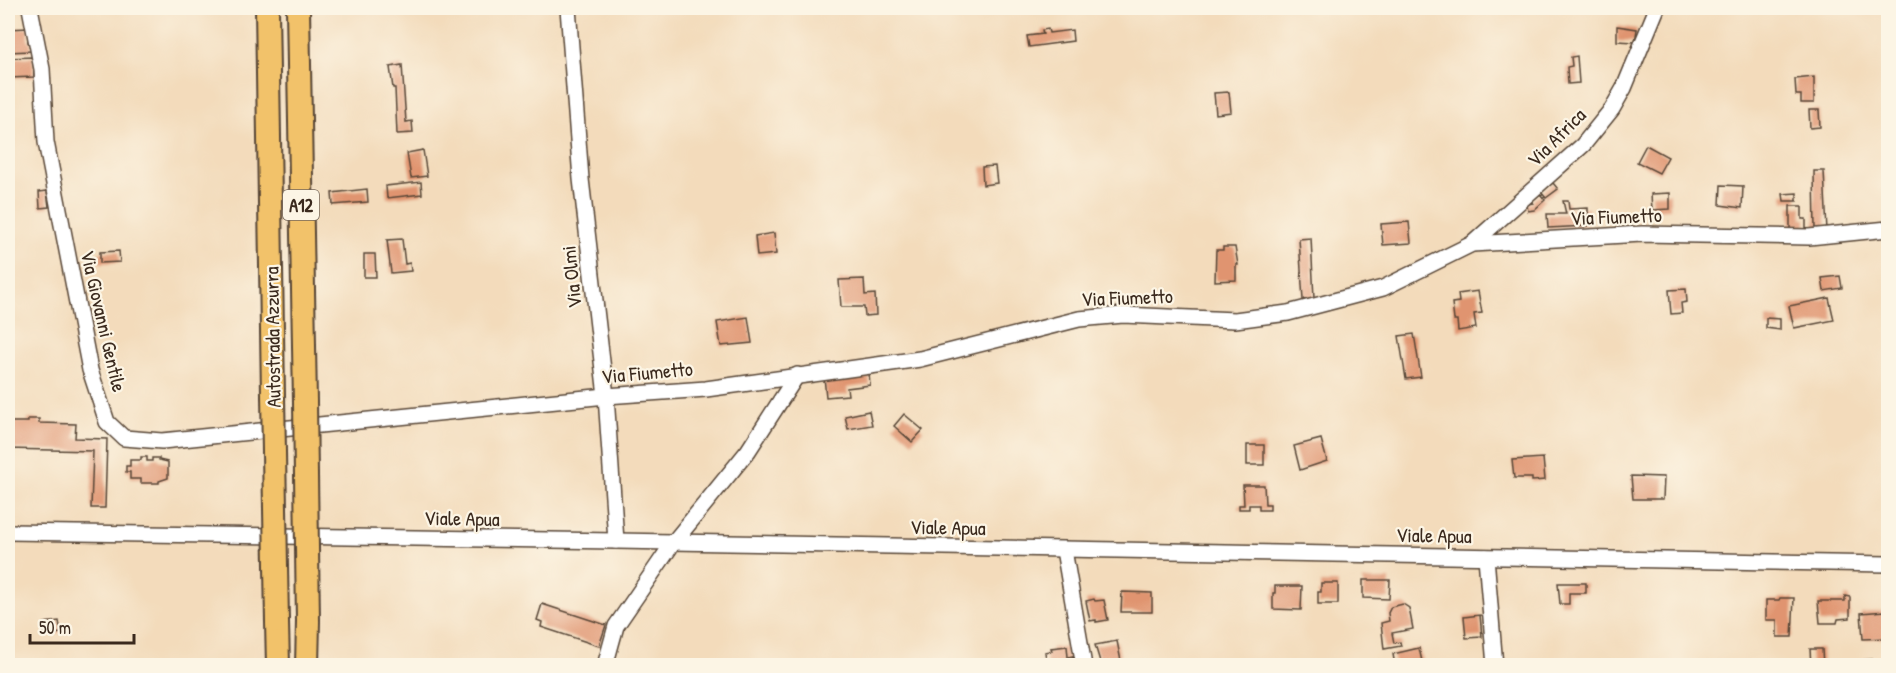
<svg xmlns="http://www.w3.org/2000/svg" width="1896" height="673" font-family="'Patrick Hand',sans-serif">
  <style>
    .building { fill: #e09470 }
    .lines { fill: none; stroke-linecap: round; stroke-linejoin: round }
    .minor-casing { stroke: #574536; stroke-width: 18 }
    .highway-casing { stroke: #574536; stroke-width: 26 }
    .minor { stroke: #fff; stroke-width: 15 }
    .highway { stroke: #f2c26a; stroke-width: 22 }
    .highway-bridge-casing { stroke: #574536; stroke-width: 26; stroke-linecap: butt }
    .highway-bridge { stroke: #f2c26a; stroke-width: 22 }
    .labels { text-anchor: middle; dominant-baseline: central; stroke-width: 4.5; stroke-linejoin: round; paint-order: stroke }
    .shield { fill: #fcf5e5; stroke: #75675a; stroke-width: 1.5 }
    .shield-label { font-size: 18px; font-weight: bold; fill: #3b2a1e }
    .street-label { font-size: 20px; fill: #3b2a1e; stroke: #fcf5e5 }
  </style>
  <rect width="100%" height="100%" fill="#fcf5e5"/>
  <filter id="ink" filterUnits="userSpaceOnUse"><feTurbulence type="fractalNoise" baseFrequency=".0167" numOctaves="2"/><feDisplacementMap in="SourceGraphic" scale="12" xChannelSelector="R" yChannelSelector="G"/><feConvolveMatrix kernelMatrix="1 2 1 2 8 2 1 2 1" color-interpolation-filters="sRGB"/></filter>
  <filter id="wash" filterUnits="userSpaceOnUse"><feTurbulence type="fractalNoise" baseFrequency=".008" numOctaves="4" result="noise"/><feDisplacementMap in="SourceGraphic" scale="24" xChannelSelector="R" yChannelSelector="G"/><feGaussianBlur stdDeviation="1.35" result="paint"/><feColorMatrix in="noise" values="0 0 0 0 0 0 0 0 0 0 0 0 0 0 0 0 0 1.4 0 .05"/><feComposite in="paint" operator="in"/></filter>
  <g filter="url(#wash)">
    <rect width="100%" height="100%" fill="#f3dbbb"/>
    <g id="blocks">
      <g class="building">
        <path d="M1617,26L1637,29L1635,42L1617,41Z"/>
        <path d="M28,28V42H31V51L8,52V29Z"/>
        <path d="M1048,29L1049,33L1072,30L1073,41L1029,47L1027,36L1043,34L1042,30Z"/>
        <path d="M1577,56L1579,83L1568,84L1567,67L1572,66L1571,57Z"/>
        <path d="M33,57L34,77L8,78V58Z"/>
        <path d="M402,65L406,122L412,121L413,133L397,134L395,88H393L390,67Z"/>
        <path d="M1814,77V103H1801V95H1796L1795,79Z"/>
        <path d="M1229,92L1231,112L1216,114L1214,93Z"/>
        <path d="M1809,110H1819L1820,127L1810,128Z"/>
        <path d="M1646,145L1668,157L1659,173L1637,162Z"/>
        <path d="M423,150L427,176L411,178L407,153Z"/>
        <path d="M995,166L997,183L983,185L982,167Z"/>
        <path d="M1814,171H1824L1827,231H1815Z"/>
        <path d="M421,182L422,194L387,198L386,186Z"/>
        <path d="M1553,183L1558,189L1546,198L1541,192Z"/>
        <path d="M1721,185L1743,186L1742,208L1720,205Z"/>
        <path d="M367,189L368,202L333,205L332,193Z"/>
        <path d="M47,191L49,207L40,208L39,192Z"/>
        <path d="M1670,193V209L1652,210L1651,194Z"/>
        <path d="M1797,193V201H1784L1783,194Z"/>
        <path d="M1540,194L1545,200L1534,210L1528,211L1527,204L1533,203V200Z"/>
        <path d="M1563,201H1568L1569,209L1588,208V226L1548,228L1547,214H1566Z"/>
        <path d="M1790,206H1802V219H1806V229H1790Z"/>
        <path d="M1409,222L1411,243L1383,245L1381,224Z"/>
        <path d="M774,233L776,254L757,256L755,236Z"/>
        <path d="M1311,238L1314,299L1303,300L1299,239Z"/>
        <path d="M402,239L405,264L410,263L411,271L391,273L387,240Z"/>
        <path d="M1223,247H1235L1238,265H1236V280L1215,281L1216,250H1223Z"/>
        <path d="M119,251L120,262L100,263V252Z"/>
        <path d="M364,254H375L376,277H364Z"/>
        <path d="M1840,276L1842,288L1824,291L1822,278Z"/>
        <path d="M864,279L865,295L875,294L876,315L865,316L864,307H841L839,280Z"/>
        <path d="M1686,289L1687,302L1681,303L1682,313L1671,314L1669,290Z"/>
        <path d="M1478,291L1482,313L1474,314L1476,328L1458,331L1457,320H1454L1452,303L1459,302L1458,294Z"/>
        <path d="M1829,298L1834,320L1794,328L1789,306Z"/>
        <path d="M748,317L752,343L721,346L717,322Z"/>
        <path d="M1766,318L1780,319V330L1766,328Z"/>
        <path d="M1414,334L1421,377L1406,379L1399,336Z"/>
        <path d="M869,372L870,385L847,388L848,395L826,397L824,377Z"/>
        <path d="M869,411L872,425L848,429L845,416Z"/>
        <path d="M904,414L923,430L912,442L894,426Z"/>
        <path d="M28,419H39V423L76,424L75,438L107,439L105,508H91L93,451L8,449V422H28Z"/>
        <path d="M1321,439L1327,461L1300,470L1294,446Z"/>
        <rect x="1247" y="445" width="17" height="20"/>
        <path d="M141,457H147V461H152V458H159V460L168,462V478L159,481V483H141V479H130V472H126V466H130V460H141Z"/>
        <path d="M1543,458L1545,480L1532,481V478H1514L1512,460Z"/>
        <path d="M1631,476L1664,477L1663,499H1633Z"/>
        <path d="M1243,485H1264L1265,504H1270V510H1259V505H1249V509H1239V505H1244Z"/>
        <path d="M1363,580H1390L1389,599L1363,598Z"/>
        <path d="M1321,583H1338V604H1318V592H1321Z"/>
        <path d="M1558,583H1586V593H1569V604H1560Z"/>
        <path d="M1275,586H1302L1301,610L1273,609V593H1275Z"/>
        <path d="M1122,592L1152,593V612H1121Z"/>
        <path d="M1845,596L1850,597V618L1838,619L1837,623H1820L1818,601H1845Z"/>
        <path d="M1780,598H1794L1792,637H1777V620H1766V600H1779Z"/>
        <path d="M1094,599L1095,601L1104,600L1108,620L1096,622V620L1090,621L1086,601Z"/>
        <path d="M542,604L606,625L599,646L541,627L542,622L537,620Z"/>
        <path d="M1403,604L1409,608L1413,629L1392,633L1394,643L1400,642L1401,646L1384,649L1381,623L1389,621L1388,613L1391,607Z"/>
        <path d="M1885,611L1887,638L1863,639L1861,613Z"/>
        <path d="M1480,615L1482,637L1466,638L1464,617Z"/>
        <path d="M59,621L61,633L45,635L44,623Z"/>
        <path d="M1117,641L1121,661L1101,665L1095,645Z"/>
        <path d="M1067,646L1068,657L1073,656L1074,666H1047L1045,652L1052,651L1051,648Z"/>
        <path d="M1419,648L1423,666H1395L1393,654Z"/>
        <path d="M1810,649H1822L1823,666H1811Z"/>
        <path d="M1879,659V666H1859L1858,660Z"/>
      </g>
    </g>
  </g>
  <g filter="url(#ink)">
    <use href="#blocks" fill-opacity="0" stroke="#574536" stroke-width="1.5"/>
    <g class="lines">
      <g class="minor-casing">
        <g id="minor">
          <path d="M30,8L42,69L46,142L90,370L107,422L124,438L162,441L606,396L706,389L920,359L1079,319L1123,315L1235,320L1288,313L1383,288L1472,244L1642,234L1809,237L1888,229"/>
          <path d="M568,8L581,179L606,396L616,541"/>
          <path d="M1472,244L1583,145L1612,109L1624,88L1657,8"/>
          <path d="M8,532L616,541L1888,564"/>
          <path d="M1064,550L1084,666"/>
          <path d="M1486,557L1495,666"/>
          <path d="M605,666L616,626L673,543L748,451L797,375"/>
        </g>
      </g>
      <g class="highway-casing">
        <g id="highway">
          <path d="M267,8L273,395"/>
          <path d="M298,8L305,402"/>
          <path d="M277,622L278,666"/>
          <path d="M307,666L308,621"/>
        </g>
      </g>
      <use href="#minor" class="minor"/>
      <use href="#highway" class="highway"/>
      <g class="highway-bridge-casing">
        <g id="highway-bridge">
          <path d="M273,395L277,622"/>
          <path d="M305,402L308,621"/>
        </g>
      </g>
      <use href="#highway-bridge" class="highway-bridge"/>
    </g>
  </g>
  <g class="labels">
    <rect class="shield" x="283" y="190" width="36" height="30" rx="4.5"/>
    <g class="shield-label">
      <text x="301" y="205">A12</text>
    </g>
    <g class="street-label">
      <text transform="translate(1556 137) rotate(-45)">Via Africa</text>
      <text transform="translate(1616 216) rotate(-2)">Via Fiumetto</text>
      <text transform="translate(571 277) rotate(-96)">Via Olmi</text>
      <text transform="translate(1127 297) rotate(-2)">Via Fiumetto</text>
      <text transform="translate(104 321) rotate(77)">Via Giovanni Gentile</text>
      <text transform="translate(272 337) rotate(-91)">Autostrada Azzurra</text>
      <text transform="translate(647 372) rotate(-5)">Via Fiumetto</text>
      <text transform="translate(462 518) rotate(1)">Viale Apua</text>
      <text transform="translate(948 527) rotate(1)">Viale Apua</text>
      <text transform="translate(1434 535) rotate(1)">Viale Apua</text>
    </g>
  </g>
  <rect width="1896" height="673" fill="none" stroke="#fcf5e5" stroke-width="30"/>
  <path d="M30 634v9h104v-9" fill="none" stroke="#3b2a1e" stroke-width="3"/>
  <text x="39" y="634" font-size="18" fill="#3b2a1e" stroke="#fcf5e5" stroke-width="4.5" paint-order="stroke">50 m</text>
</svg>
